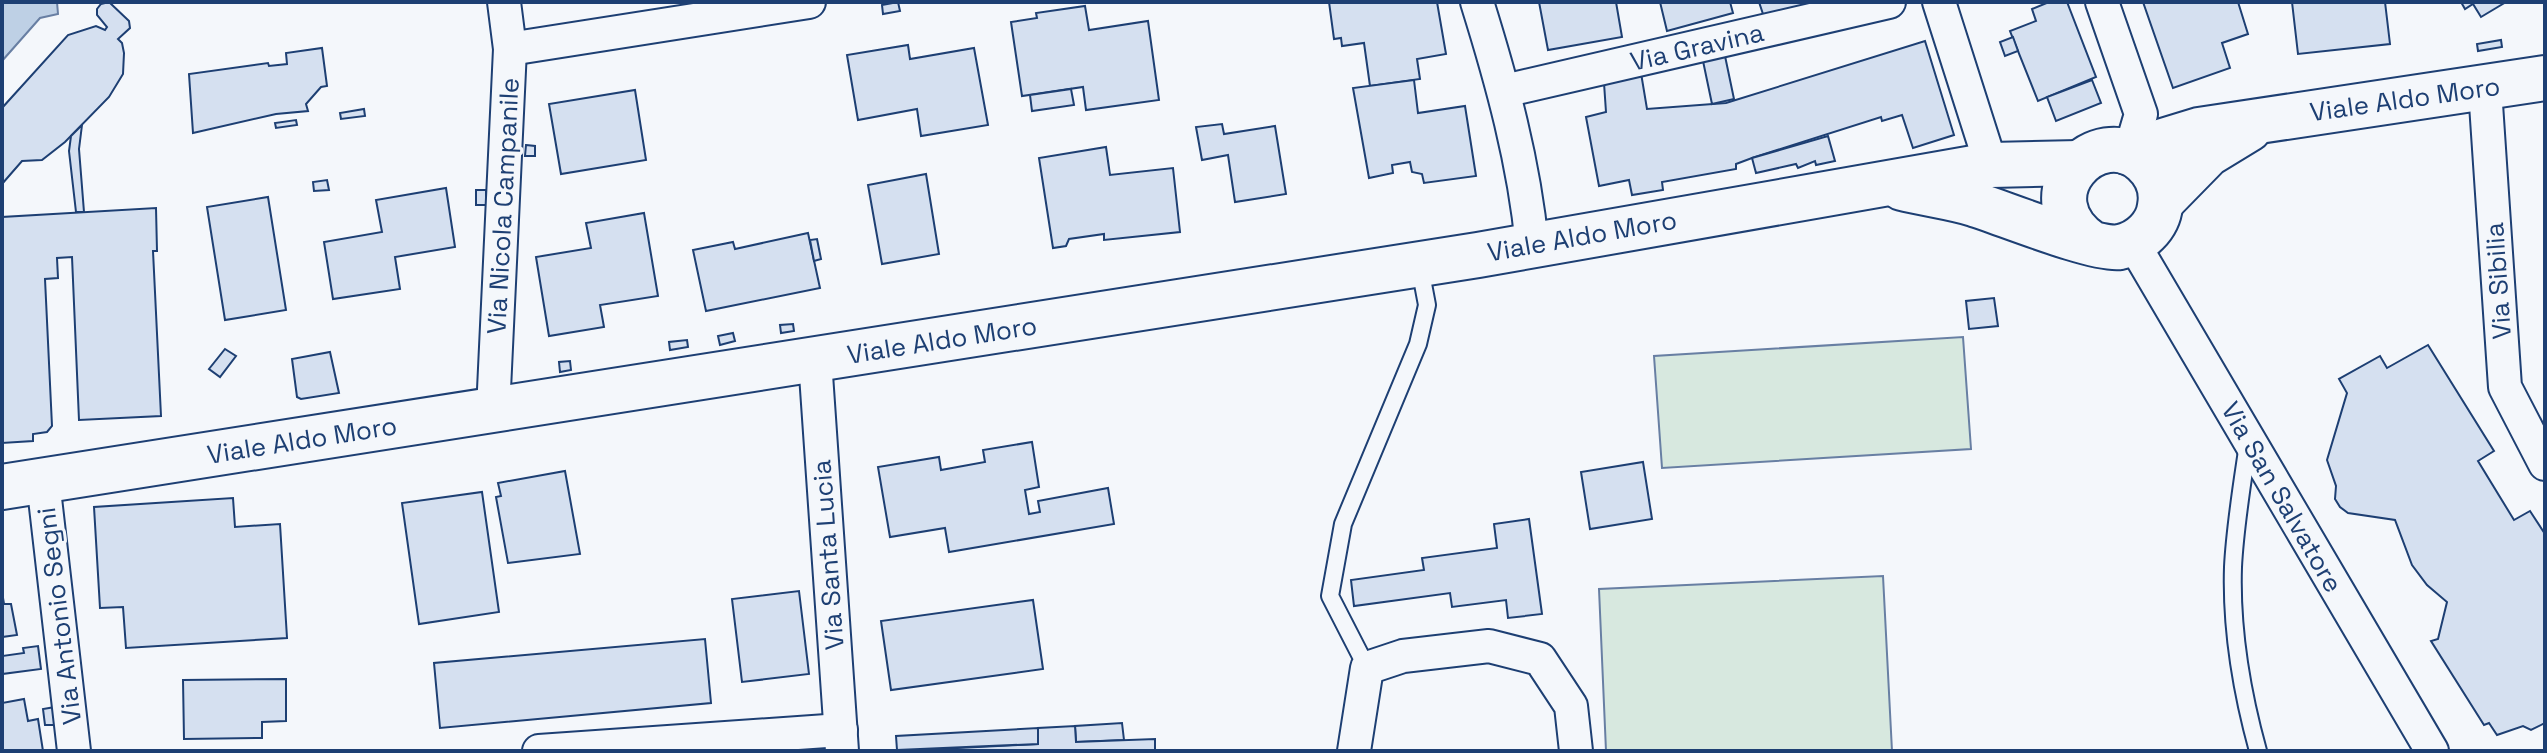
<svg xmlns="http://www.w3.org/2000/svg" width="2547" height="753" font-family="'Space Grotesk',sans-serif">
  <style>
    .green { fill: #d7e8df; stroke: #687fa3; stroke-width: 2 }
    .water { fill: #bed0e5; stroke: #687fa3; stroke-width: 2 }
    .building { fill: #d5e0f0; stroke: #1d3f73; stroke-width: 2 }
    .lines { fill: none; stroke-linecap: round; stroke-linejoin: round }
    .service-casing { stroke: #1d3f73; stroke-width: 20 }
    .minor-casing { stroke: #1d3f73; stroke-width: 36 }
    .secondary-casing { stroke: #1d3f73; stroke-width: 48 }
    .service { stroke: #f4f7fb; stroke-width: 16 }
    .minor { stroke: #f4f7fb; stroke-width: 32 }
    .secondary { stroke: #f4f7fb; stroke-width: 44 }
    .labels { text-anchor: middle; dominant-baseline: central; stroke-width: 6; stroke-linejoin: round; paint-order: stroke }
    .street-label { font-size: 26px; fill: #1d3f73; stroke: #f4f7fb }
  </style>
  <rect width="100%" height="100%" fill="#f4f7fb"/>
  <g class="green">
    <path d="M1963,337L1971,449L1662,468L1654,356Z"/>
    <path d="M1883,576L1892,751H1606L1599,589Z"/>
  </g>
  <path class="water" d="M2,2H57L58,14L40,18L2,61Z"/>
  <g class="building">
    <path d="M109,2L129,21L130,28L118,39L122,43L124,53L123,74L109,97L65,142L42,160L22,161L2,184V108L68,35L96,26L105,30L107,27L97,15V9L101,4Z"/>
    <path d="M898,2L900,11L883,14L882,5Z"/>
    <path d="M1329,2H1437L1446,54L1417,59L1420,79L1370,86L1364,43L1342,46L1341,38L1334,39Z"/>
    <path d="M1539,2H1616L1622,37L1548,50Z"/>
    <path d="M1660,2H1730L1733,13L1667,31Z"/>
    <path d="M1759,2H1818L1764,17Z"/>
    <path d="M2049,2H2067L2096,77L2038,101L2010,31L2036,21L2032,9Z"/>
    <path d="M2143,2H2238L2248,34L2222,43L2230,68L2173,88Z"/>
    <path d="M2292,2H2385L2390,44L2298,54Z"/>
    <path d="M2461,2H2506L2481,17L2473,4L2465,9Z"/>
    <path d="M1085,6L1089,30L1148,21L1159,100L1086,110L1083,87L1022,96L1011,22L1037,18L1036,13Z"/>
    <path d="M2013,37L2018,51L2005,56L2000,42Z"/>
    <path d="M2501,40L2502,47L2478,51L2477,44Z"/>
    <path d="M1925,41L1954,135L1913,148L1902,115L1882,121L1881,117L1752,158L1736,164V169L1662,182L1663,190L1632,195L1629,180L1599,186L1586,117L1606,112L1604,83L1641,73L1647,109L1726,103Z"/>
    <path d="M908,45L910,59L974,48L988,125L921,136L917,109L858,120L847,55Z"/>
    <path d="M322,48L327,86L321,87L306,104L308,111L276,114L193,133L189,74L268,63L269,66L287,64L286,53Z"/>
    <path d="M1725,56L1734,99L1712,104L1703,61Z"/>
    <path d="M1414,80L1418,113L1465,106L1476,176L1424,183L1422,174L1412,172L1410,162L1392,165L1393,173L1369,178L1353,88Z"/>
    <path d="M2092,80L2101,103L2056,121L2047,97Z"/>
    <path d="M1071,89L1074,105L1032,111L1030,95Z"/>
    <path d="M635,90L646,160L561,174L549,104Z"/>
    <path d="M364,109L365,116L341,119L340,113Z"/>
    <path d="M296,120L297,125L276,128L275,123Z"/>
    <path d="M1222,124L1224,134L1275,126L1286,194L1235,202L1228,155L1202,160L1196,127Z"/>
    <path d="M82,125L79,149L84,212H76L69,151L71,136Z"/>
    <path d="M1828,136L1835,161L1816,165L1815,161L1798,168L1796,164L1756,173L1752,158Z"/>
    <path d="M526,145L535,146V156H525Z"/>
    <path d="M1106,147L1110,175L1173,168L1180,232L1104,240V234L1069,239L1066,246L1053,248L1039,158Z"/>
    <path d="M926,174L939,254L882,264L868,185Z"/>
    <path d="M327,180L329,190L314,191L313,182Z"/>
    <path d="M446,188L455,247L395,257L400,289L333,299L324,242L382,232L376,200Z"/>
    <rect x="476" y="190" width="10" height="15"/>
    <path d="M268,197L286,310L225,320L207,207Z"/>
    <path d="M156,208L157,251H153L161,416L79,420L72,257L57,258L58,278L45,279L52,426L47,432L33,434V441L2,443V217Z"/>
    <path d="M644,213L658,296L600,305L604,327L549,336L536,257L591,248L586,223Z"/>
    <path d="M808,233L820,288L706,311L693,250L733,242L735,249Z"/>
    <path d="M817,239L821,259L814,261L810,240Z"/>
    <path d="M1994,298L1998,326L1969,329L1966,301Z"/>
    <path d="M793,324L794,331L781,333L780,325Z"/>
    <path d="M733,333L735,341L720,345L718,336Z"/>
    <path d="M687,340L688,347L670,350L669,342Z"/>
    <path d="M2428,345L2494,451L2478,461L2514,520L2530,511L2545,534V723L2531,730L2523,726L2497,735L2489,723L2484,725L2431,641L2438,639L2447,602L2427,585L2412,565L2395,520L2348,513L2340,507L2335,499L2336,486L2327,460L2347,393L2339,379L2380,356L2387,368Z"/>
    <path d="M225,349L236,356L220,377L209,369Z"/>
    <path d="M330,352L339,393L301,399L297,397L292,359Z"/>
    <path d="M570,361L571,370L560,372L559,362Z"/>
    <path d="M1032,442L1039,487L1025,490L1029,514L1040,512L1038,501L1108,488L1114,524L949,552L945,528L890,537L878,467L939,457L941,470L985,462L983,450Z"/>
    <path d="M1643,462L1652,519L1590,529L1581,472Z"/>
    <path d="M565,471L580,554L508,563L496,497L501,496L498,483Z"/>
    <path d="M482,492L499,612L419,624L402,503Z"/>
    <path d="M233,498L235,527L280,524L287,638L126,648L123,607L100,608L94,507Z"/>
    <path d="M1529,519L1542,614L1508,618L1506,600L1452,607L1450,593L1354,606L1351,580L1424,570L1422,558L1497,548L1494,524Z"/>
    <path d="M799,591L809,674L742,682L732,599Z"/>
    <path d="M2,592L4,604H11L17,635L2,637Z"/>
    <path d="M1033,600L1043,669L891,690L881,621Z"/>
    <path d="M705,639L711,703L440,728L434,663Z"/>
    <path d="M38,646L41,669L2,674V656L24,653L23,648Z"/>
    <path d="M286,679V721L262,722V738L184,739L183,680Z"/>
    <path d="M24,699L28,721L38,719L43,751H2V703Z"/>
    <path d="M55,707L56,725H45L43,709Z"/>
    <path d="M1122,723L1124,740L1076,742L1075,726Z"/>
    <path d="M1075,726L1076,742L1155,739V751H897L1038,744V728Z"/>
    <path d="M1038,728V744L897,750L896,736Z"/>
  </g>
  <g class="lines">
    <g class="service-casing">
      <g id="service">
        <path d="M2248,444C2242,485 2235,526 2233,567C2231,628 2242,693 2258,751"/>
        <path d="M1367,668L1330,596L1343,524L1418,344L1427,305L1420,268"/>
      </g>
    </g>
    <g class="minor-casing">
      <g id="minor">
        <path d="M1477,2C1502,82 1524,162 1532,245"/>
        <path d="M1939,2L1991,165"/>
        <path d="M2102,2L2141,114L2130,151"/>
        <path d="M510,49L809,2"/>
        <path d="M2485,89L2505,387L2545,464"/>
        <path d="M1504,91L1889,2"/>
        <path d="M2133,243L2432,751"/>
        <path d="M815,360L842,751"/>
        <path d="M493,411L510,49L504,2"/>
        <path d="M43,481L74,751"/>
        <path d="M539,751L841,730"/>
        <path d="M1354,751L1367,668L1403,656L1489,646L1540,659L1571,706L1576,751"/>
      </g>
    </g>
    <g class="secondary-casing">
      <g id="secondary">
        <path d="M2127,152L2199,130L2545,78"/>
        <path d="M1902,188C1926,194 1951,197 1974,204C2003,213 2096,251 2120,247C2140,243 2158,226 2160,206C2163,189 2156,173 2144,162C2098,120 2024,196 2091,243"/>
        <path d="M2161,202L2208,154L2249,129"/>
        <path d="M2,487L1478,255L1991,165L2079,163"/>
      </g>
    </g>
    <use href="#service" class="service"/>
    <use href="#minor" class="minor"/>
    <use href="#secondary" class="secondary"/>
  </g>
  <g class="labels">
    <g class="street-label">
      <text transform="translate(1697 47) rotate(-13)">Via Gravina</text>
      <text transform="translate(2405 99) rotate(-8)">Viale Aldo Moro</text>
      <text transform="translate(503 206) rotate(-87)">Via Nicola Campanile</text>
      <text transform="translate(1582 236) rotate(-10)">Viale Aldo Moro</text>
      <text transform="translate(2498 281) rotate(-94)">Via Sibilia</text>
      <text transform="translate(942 340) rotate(-9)">Viale Aldo Moro</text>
      <text transform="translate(302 440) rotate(-9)">Viale Aldo Moro</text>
      <text transform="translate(2282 497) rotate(60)">Via San Salvatore</text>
      <text transform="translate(828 555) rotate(-94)">Via Santa Lucia</text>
      <text transform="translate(59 616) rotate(-97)">Via Antonio Segni</text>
    </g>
  </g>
  <rect width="2547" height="753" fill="none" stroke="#1d3f73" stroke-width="8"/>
</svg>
